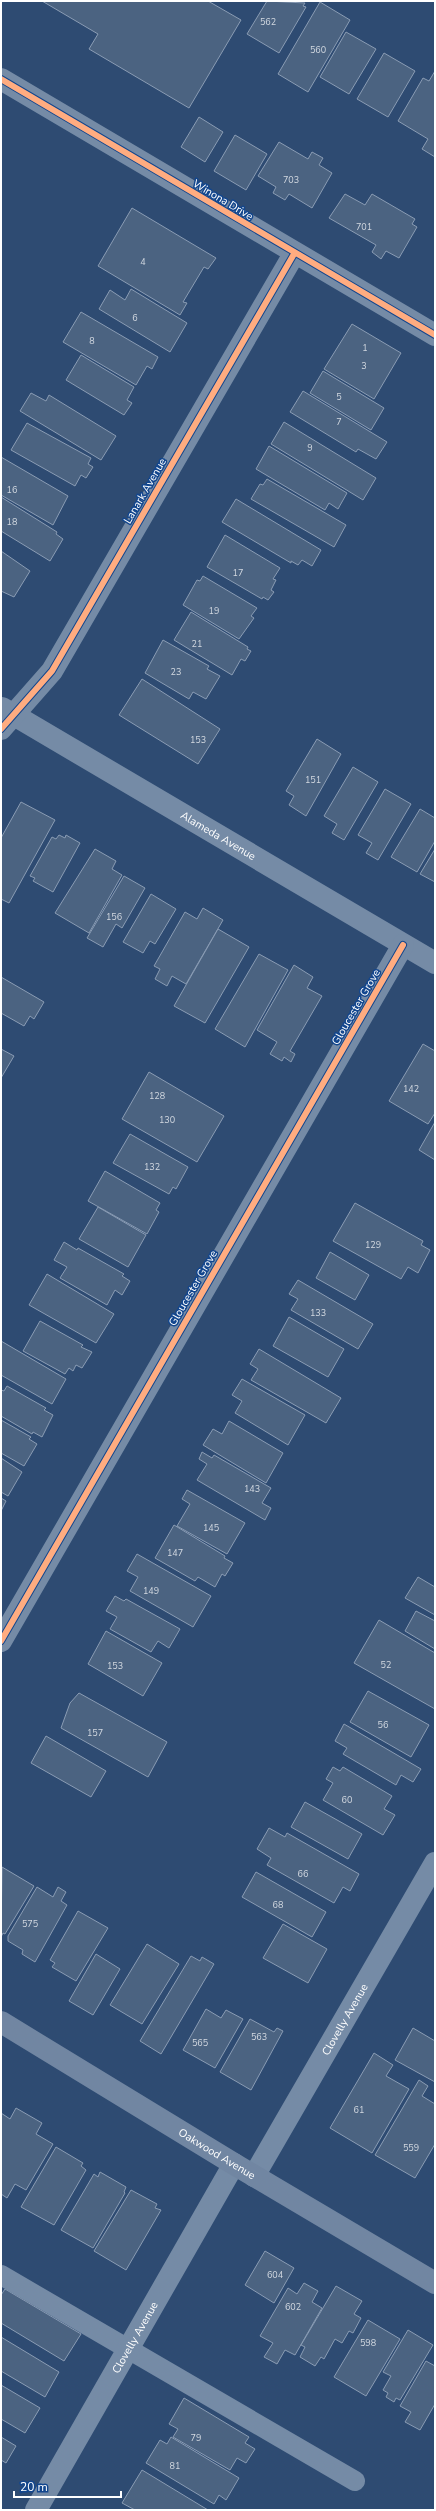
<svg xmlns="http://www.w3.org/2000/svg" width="436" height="2511" font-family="'Nunito Sans',sans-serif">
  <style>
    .building { fill: #4b6381; stroke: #8a9cb4 }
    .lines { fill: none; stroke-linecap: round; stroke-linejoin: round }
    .lane { stroke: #758ba6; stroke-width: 20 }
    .street { stroke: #758ba6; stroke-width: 22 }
    .secondary { stroke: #7186a2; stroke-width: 22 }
    .cycleway-casing { stroke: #12468e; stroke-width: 8 }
    .cycleway { stroke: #ffac80; stroke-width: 6 }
    .labels { text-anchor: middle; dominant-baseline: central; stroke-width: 3; stroke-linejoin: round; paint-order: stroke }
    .number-label { font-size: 9px; fill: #d2d8e0 }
    .street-label { font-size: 11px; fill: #fff; stroke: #12468e }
  </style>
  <rect width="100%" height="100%" fill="#2e4b72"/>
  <g class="building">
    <path d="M42,1H208L241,20L189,108L89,49L98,34Z"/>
    <path d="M267,1L305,3L303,6L306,7L279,53L247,34Z"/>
    <path d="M320,2L350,20L308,92L278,74Z"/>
    <path d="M346,32L376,49L349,94L320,77Z"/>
    <path d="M384,53L415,71L388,117L357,99Z"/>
    <path d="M435,71V157L422,149L428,139L398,121L423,78L429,81Z"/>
    <path d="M199,117L223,132L205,162L181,147Z"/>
    <path d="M235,135L267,154L246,190L214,171Z"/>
    <path d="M279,142L308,159L312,152L323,158L319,165L332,173L312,208L289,194L285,200L273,193L276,187L258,176Z"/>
    <path d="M345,194L365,205L372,194L415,219L412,224L417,227L399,258L386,251L381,259L372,252L376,245L329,218Z"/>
    <path d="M132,208L216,258L208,269L204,267L183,302L187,303L180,315L98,266Z"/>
    <path d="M131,289L187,323L170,352L99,309L110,290L125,300Z"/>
    <path d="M81,312L158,357L152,369L147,366L136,385L63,342Z"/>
    <path d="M352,324L401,353L374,399L324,369Z"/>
    <path d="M81,355L134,387L127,400L132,403L124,415L66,380Z"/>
    <path d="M323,371L384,408L371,430L310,393Z"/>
    <path d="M303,391L387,442L376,459L358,449L356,452L290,412Z"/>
    <path d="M31,393L46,401L49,395L116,436L101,460L20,411Z"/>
    <path d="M284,422L376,478L363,500L271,444Z"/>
    <path d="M27,423L91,458L88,464L93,467L86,478L81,475L75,486L11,450Z"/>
    <path d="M269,446L347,493L338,509L329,503L325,510L256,469Z"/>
    <path d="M1,457L68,496L53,525L1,495Z"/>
    <path d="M267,479L346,525L334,547L251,499L260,484L263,485Z"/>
    <path d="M1,497L57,532L56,534L63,539L50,561L1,531Z"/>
    <path d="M236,499L321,550L312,566L302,560L298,565L291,561V563L222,522Z"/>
    <path d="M225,535L280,568L273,579L276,580L271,590L274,592L268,600L263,597L262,599L207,567Z"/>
    <path d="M1,551L30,571L14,597L1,591Z"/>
    <path d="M203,576L257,608L251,616L254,618L239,639L183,605L197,580L200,581Z"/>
    <path d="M191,612L248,647L247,649L251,651L245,661L241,659L232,675L174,640Z"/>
    <path d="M163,640L209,666L207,669L220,676L206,699L193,692L189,699L145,673Z"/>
    <path d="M142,679L220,729L198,764L119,715Z"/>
    <path d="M317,739L341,754L306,816L289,805L294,796L286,791Z"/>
    <path d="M353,767L378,782L344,840L332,833L337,824L324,816Z"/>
    <path d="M385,789L411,804L378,860L366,853L372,843L358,835Z"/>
    <path d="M21,802L55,820L9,903L1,899V838Z"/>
    <path d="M420,809L435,818V841L417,872L391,857Z"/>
    <path d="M59,835L65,838L66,835L80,843L53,892L33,881L35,878L30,876L52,837L56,839Z"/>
    <path d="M95,849L116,861L112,869L122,875L89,933L55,913Z"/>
    <path d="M435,849V882L420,874Z"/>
    <path d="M124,876L145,888L122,928L116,924L103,947L87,938Z"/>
    <path d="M151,894L176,909L155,944L150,941L143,953L123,942Z"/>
    <path d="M203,908L223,920L186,984L172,976L167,986L155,979L160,969L154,966L185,912L197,919Z"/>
    <path d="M218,929L249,947L205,1023L174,1006Z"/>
    <path d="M259,954L288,970L245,1047L215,1029Z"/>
    <path d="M294,965L313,977L307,988L322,996L290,1051L295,1054L291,1062L284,1057L282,1061L270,1054L277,1042L257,1030Z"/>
    <path d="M1,977L44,1002L34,1019L30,1016L24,1026L1,1013Z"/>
    <path d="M423,1044L435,1051V1113L428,1124L389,1101Z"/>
    <path d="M1,1049L14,1056L1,1078Z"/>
    <path d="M149,1072L224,1116L197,1162L122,1119Z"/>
    <path d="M435,1122V1160L419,1150Z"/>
    <path d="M130,1134L188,1167L176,1189L173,1187L169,1194L113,1163Z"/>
    <path d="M105,1171L160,1203L156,1210L159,1212L147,1234L88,1201Z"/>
    <path d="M355,1203L423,1241L421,1245L430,1250L418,1273L408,1267L401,1279L333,1241Z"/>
    <path d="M98,1207L146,1235L128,1267L79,1239Z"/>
    <path d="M64,1242L77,1250L78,1248L124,1274L122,1276L130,1281L122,1295L115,1290L107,1305L60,1278L67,1267L54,1260Z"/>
    <path d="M330,1252L369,1275L355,1300L316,1278Z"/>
    <path d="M47,1274L114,1314L96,1343L29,1305Z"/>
    <path d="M298,1280L373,1324L358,1349L291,1310L298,1299L289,1294Z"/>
    <path d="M289,1317L344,1349L328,1377L273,1346Z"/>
    <path d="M40,1321L83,1345L81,1347L92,1352L82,1368L76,1365L73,1371L69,1368L65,1374L23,1351Z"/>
    <path d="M1,1341L66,1379L52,1404L1,1375Z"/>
    <path d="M259,1349L341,1398L326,1423L251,1380L258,1369L250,1364Z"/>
    <path d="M242,1379L305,1415L288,1445L235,1413L242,1401L232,1395Z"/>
    <path d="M7,1386L46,1408L44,1410L53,1415L42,1437L33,1432L32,1434L1,1416V1390L4,1391Z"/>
    <path d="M1,1420L31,1437L29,1439L37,1444L24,1466L1,1453Z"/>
    <path d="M229,1421L283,1453L266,1483L203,1445L213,1429L222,1434Z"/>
    <path d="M202,1452L212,1458L214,1455L271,1488L262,1503L271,1508L265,1520L197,1480L207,1464L199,1459Z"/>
    <path d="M1,1458L22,1472L8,1496L1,1492Z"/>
    <path d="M187,1490L245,1523L227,1554L177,1526L190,1504L182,1499Z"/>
    <path d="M1,1498L6,1501L1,1511Z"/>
    <path d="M174,1525L225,1556L224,1558L233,1563L225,1576L222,1574L215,1587L198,1577L195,1581L155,1558Z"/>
    <path d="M137,1554L211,1596L193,1627L130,1591L138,1577L127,1571Z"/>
    <path d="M418,1577L435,1587V1615L405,1598Z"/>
    <path d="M115,1596L124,1601L126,1599L180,1629L169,1648L158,1641L151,1652L110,1629L117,1617L106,1611Z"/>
    <path d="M416,1611L435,1621V1649L405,1631Z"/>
    <path d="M379,1620L435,1653V1709L354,1663Z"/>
    <path d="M106,1631L162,1663L143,1696L88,1664Z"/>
    <path d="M368,1691L429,1725L411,1757L350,1722Z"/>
    <path d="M79,1693L167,1742L148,1777L61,1728L70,1703Z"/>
    <path d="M344,1724L421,1769L413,1782L401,1775L396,1785L343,1754L347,1748L335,1741Z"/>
    <path d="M46,1736L106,1771L91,1797L31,1763Z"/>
    <path d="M333,1767L340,1771L343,1767L392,1796L384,1809L395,1815L383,1835L323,1800L333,1783L326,1779Z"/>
    <path d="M305,1802L362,1834L348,1859L291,1827Z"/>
    <path d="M269,1828L285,1837L287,1833L359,1874L350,1891L343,1887L334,1903L267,1865L271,1858L257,1849Z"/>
    <path d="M2,1867L34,1886L5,1934L3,1933L1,1937Z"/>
    <path d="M256,1872L326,1912L312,1937L242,1897Z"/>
    <path d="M37,1887L53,1897L58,1887L66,1892L61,1901L67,1905L35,1962L22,1954L23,1950L8,1941V1936Z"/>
    <path d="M78,1911L108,1928L76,1981L52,1967L55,1963L50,1960Z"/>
    <path d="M283,1924L327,1949L308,1983L263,1958Z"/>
    <path d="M147,1944L179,1964L142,2024L110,2005Z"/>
    <path d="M96,1954L120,1969L93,2015L69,2001Z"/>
    <path d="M191,1956L200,1961L202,1957L214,1964L161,2054L140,2041Z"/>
    <path d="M206,2009L221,2018L226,2010L243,2019L215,2068L183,2050Z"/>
    <path d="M250,2019L274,2032L277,2028L283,2031L251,2090L220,2072Z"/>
    <path d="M413,2028L435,2041V2082L395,2060Z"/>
    <path d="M374,2053L393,2065L386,2076L409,2089L372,2153L330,2128Z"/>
    <path d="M419,2080L428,2086L422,2096L435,2104V2144L415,2178L375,2155Z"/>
    <path d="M16,2108L42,2123L36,2134L53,2144L26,2190L15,2184L7,2198L1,2194V2113L10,2119Z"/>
    <path d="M56,2147L83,2163L81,2166L86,2170L54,2225L21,2207Z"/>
    <path d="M100,2172L126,2187L124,2192L125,2193L93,2248L61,2230L94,2174L98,2177Z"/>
    <path d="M131,2190L157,2204L155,2208L161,2210L126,2270L94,2251Z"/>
    <path d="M265,2251L294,2268L274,2303L245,2285Z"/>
    <path d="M304,2283L318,2291L312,2302L322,2308L295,2355L285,2350L277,2364L264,2357L273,2343L260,2336L288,2288L297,2294Z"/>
    <path d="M336,2286L362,2301L354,2314L361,2318L353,2333L349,2331L342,2343L335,2339L324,2359L321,2357L315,2366L300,2357L305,2347L301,2345Z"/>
    <path d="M5,2289L81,2334L64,2361L1,2323V2295Z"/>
    <path d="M368,2320L400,2339L366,2396L334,2377Z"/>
    <path d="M408,2330L433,2345L400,2400L396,2398L394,2402L386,2397L388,2393L383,2390L391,2376L383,2372Z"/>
    <path d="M1,2337L59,2372L45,2397L1,2371Z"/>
    <path d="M426,2361L435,2366V2404L420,2430L405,2422L411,2412L400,2406Z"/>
    <path d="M1,2385L40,2408L25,2433L1,2419Z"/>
    <path d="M184,2398L249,2437L245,2443L255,2449L246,2463L237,2458L230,2470L173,2437L178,2429L169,2424Z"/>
    <path d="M1,2437L16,2446L6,2463L1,2460Z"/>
    <path d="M171,2437L239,2478L226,2500L219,2495L214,2504L146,2463L160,2440L167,2444Z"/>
    <path d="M142,2470L208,2510H135L122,2503Z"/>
  </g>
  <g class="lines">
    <path class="lane" d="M1,2275L355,2481"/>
    <g class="street">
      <path d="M1,79L435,335"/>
      <path id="s1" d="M2,708L435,963"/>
      <path d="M1,729L52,671L294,254"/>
      <path d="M1,1641L403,945"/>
      <path id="s2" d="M254,2176L435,1863"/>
      <path id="s3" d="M36,2510L234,2164"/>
    </g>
    <path class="secondary" id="s4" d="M1,2022L234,2164L435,2283"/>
    <g class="cycleway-casing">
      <g id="cycleway">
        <path d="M1,79L435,335"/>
        <path d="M1,729L52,671L294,254"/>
        <path d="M1,1641L403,945"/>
      </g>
    </g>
    <use href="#cycleway" class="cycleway"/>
  </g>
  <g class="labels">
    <g class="number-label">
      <text x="268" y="22">562</text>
      <text x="318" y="50">560</text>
      <text x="291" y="180">703</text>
      <text x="364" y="227">701</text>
      <text x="143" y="262">4</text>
      <text x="135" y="318">6</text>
      <text x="92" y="341">8</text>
      <text x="365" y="348">1</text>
      <text x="364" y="366">3</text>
      <text x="339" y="397">5</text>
      <text x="339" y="422">7</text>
      <text x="310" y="448">9</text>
      <text x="12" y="490">16</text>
      <text x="12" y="522">18</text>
      <text x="238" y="573">17</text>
      <text x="214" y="611">19</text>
      <text x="197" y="644">21</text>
      <text x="176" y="672">23</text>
      <text x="198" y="740">153</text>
      <text x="313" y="780">151</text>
      <text x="114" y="917">156</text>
      <text x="411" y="1089">142</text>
      <text x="157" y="1096">128</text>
      <text x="167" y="1120">130</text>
      <text x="152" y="1167">132</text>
      <text x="373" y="1245">129</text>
      <text x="318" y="1313">133</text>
      <text x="252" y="1489">143</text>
      <text x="211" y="1528">145</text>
      <text x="175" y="1553">147</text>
      <text x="151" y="1591">149</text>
      <text x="386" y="1665">52</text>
      <text x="115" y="1666">153</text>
      <text x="383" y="1725">56</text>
      <text x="95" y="1733">157</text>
      <text x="347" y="1800">60</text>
      <text x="303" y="1874">66</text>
      <text x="278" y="1905">68</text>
      <text x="30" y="1924">575</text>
      <text x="259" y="2037">563</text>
      <text x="200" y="2043">565</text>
      <text x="359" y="2110">61</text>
      <text x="411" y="2148">559</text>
      <text x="275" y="2275">604</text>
      <text x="293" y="2307">602</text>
      <text x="368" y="2343">598</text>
      <text x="196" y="2438">79</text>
      <text x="175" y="2466">81</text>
    </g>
    <g class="street-label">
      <text transform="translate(223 200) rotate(31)">Winona Drive</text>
      <text transform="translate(145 491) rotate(-60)">Lanark Avenue</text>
      <text stroke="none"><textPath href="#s1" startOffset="251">Alameda Avenue</textPath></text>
      <text transform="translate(356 1007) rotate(-60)">Gloucester Grove</text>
      <text transform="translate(193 1288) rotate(-60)">Gloucester Grove</text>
      <text stroke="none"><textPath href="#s2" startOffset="181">Clovelly Avenue</textPath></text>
      <text stroke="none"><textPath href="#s4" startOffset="253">Oakwood Avenue</textPath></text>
      <text stroke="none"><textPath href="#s3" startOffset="199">Clovelly Avenue</textPath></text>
    </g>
  </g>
  <rect width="436" height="2511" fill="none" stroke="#ffffff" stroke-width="4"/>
  <path d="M14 2491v6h107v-6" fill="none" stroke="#ffffff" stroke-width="2"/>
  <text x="20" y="2491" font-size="12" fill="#ffffff" stroke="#12468e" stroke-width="3" paint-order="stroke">20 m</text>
</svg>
